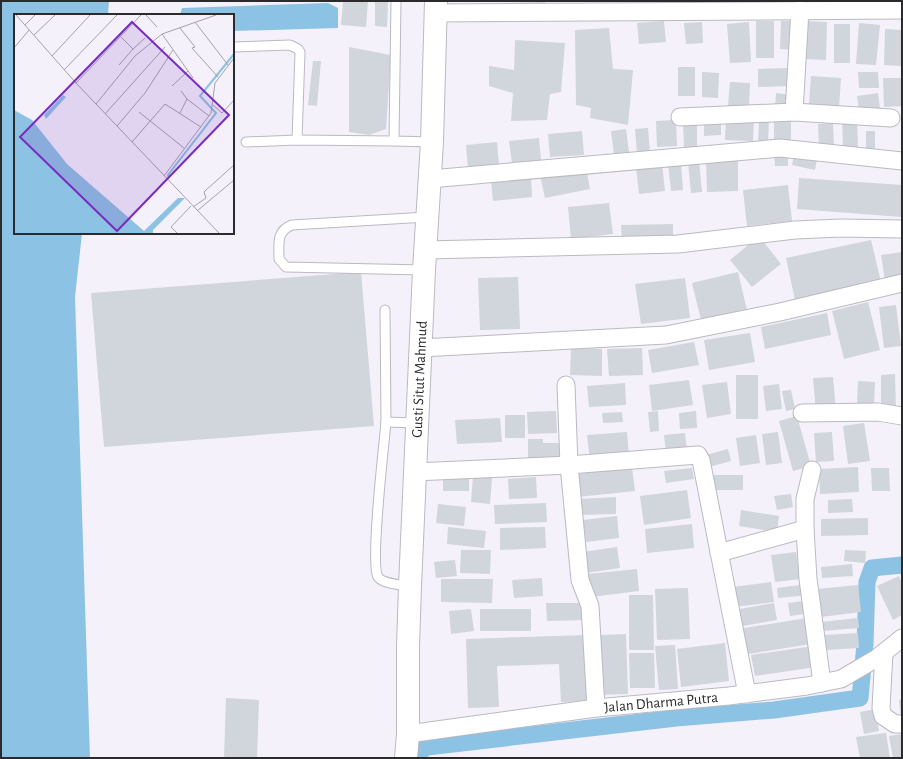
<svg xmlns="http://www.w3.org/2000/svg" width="903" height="759" font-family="'Alegreya Sans',sans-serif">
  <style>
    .water { fill: #8cc2e3 }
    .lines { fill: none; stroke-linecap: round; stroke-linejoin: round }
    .canal { stroke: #8cc2e3; stroke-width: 17 }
    .building { fill: #d1d5dc }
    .lane-casing { stroke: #bbb9c1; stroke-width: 11 }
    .street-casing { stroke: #bbb9c1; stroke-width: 19 }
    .highway-casing { stroke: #bbb9c1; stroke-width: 24 }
    .lane { stroke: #fff; stroke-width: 9 }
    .street { stroke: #fff; stroke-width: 17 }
    .highway { stroke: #fff; stroke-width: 22 }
    .labels { text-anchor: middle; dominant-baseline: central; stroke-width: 3; stroke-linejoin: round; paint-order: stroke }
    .street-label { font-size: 15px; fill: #2b2a2d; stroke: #fff }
    .inset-river { fill: none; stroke: #8cc2e3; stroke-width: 2 }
    .inset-road { fill: none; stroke: #a4a1a8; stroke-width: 1 }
    .view { fill: #7b2cbf; fill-opacity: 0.15; stroke: #7b2cbf; stroke-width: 2 }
    .inset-edge { fill: none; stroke: #2b2a2d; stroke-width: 2 }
  </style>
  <rect width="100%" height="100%" fill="#f4f1fa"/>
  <g class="water">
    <path d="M1,1H109L108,15H15V233H82L75,297L90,758H1Z"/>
    <path d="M328,3L338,8V28L233,31V15H180L182,8Z"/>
  </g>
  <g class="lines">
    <path class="canal" d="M418,758V753L427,747L676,718L774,710L860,698L865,644L867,582L872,568L902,565"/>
  </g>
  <g class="building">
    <path d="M343,1H368L366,27L341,25Z"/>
    <path d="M375,1H388L387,27L375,26Z"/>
    <path d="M504,1H545V3L504,2Z"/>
    <path d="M664,21L666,42L639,44L637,23Z"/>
    <rect x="756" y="21" width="18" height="37"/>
    <path d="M781,21H794L793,50L780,49Z"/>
    <path d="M806,21L827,22L826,60L805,59Z"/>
    <path d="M702,22L703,43L686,44L684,23Z"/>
    <path d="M749,22L751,62L730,63L727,24Z"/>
    <path d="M859,23L880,25L876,65L856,64Z"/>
    <rect x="834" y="24" width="16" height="39"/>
    <path d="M609,28L613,69L633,70L628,125L590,118L591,108L576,105L575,30Z"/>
    <path d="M885,29L902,30V66L884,65Z"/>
    <path d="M515,40L565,43L561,92L550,94L547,120L511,121L513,93L489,86V66L514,70Z"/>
    <path d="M349,47L391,55L386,129L369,135L349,132Z"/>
    <path d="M313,61H321L317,106L308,105Z"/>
    <rect x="678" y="67" width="17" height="29"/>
    <path d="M789,68L790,86L758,87V69Z"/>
    <path d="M702,72L719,73L718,98L702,97Z"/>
    <path d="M858,72H878L879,88H859Z"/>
    <path d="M811,76L841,78L839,107L809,105Z"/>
    <path d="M883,78H902V106L884,107Z"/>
    <path d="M730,82L750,83L749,107L728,106Z"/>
    <path d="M776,93L790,95L789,110L775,109Z"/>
    <path d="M878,93L880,109L859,112L857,96Z"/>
    <path d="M726,117L754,118L753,141L725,140Z"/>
    <path d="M842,118H857L858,147L843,148Z"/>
    <rect x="774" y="119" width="17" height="21"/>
    <path d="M676,120L677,146L657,147L656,121Z"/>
    <path d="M721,121V135L704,136V122Z"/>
    <path d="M759,121H769L768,142L758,141Z"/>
    <path d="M683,122H697V148H684Z"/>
    <path d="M833,123L834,146L819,147L818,124Z"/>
    <path d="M648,128L650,152L637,153L635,129Z"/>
    <path d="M626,129L629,152L614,154L611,131Z"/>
    <path d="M582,131L584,155L550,157L548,134Z"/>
    <rect x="866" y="131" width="9" height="22"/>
    <path d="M539,138L541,160L512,163L509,141Z"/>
    <path d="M497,142L499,166L468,169L466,145Z"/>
    <path d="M774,153H788V166H775Z"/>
    <path d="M794,155L817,159L815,170L792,165Z"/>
    <path d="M699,161L702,192L691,193L688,162Z"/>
    <path d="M706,161H738V191L707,192Z"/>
    <path d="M662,163L665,191L639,194L636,167Z"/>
    <path d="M681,163L683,190L671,191L668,164Z"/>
    <path d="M586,167L590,189L545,198L540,175Z"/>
    <path d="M531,177L532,197L493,201L491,180Z"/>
    <path d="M799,178L902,185V217L797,209Z"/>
    <path d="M788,185L792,221L747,226L743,190Z"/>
    <path d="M609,203L613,234L571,239L568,207Z"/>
    <path d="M673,224V241H622L621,225Z"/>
    <path d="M759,236L781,264L752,287L730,260Z"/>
    <path d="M871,240L881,282L795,300L786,258Z"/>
    <path d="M902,252V279L885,281L881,255Z"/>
    <path d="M361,272L374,426L104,447L91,293Z"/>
    <path d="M738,272L747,310L701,320L692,283Z"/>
    <path d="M518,277L520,329L480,330L478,278Z"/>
    <path d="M685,278L690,318L641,324L635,284Z"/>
    <path d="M868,302L880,350L844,359L832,311Z"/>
    <path d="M896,305L901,346L884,348L879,307Z"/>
    <path d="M827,313L831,335L765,349L761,327Z"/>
    <path d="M750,333L755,362L709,370L704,340Z"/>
    <path d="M694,342L699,365L652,373L648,350Z"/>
    <path d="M571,348L602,349V376L570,375Z"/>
    <path d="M642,348L643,375L609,376L607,349Z"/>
    <path d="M895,374L896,409H881V375Z"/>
    <rect x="736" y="375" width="22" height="44"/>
    <path d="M833,377L836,411L816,412L813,378Z"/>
    <path d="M689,380L693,405L652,411L649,385Z"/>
    <path d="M858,381L875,382L874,405L857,404Z"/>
    <path d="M727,382L731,414L707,418L702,385Z"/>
    <path d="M625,383L626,405L589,407L587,386Z"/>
    <path d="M779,384L782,409L766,411L763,386Z"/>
    <path d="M791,390L795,409L786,411L782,391Z"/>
    <path d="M556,411L557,433L528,434L527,412Z"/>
    <path d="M658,411L659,431L650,432L648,412Z"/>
    <path d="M696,411L697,428L680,429L679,413Z"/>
    <path d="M622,412L623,422L603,423L602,413Z"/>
    <rect x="505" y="415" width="20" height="23"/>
    <path d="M797,416L811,466L793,471L779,421Z"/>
    <path d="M500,418L502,442L457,444L455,420Z"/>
    <path d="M864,423L870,461L848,464L843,426Z"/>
    <path d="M627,432L629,457L590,461L587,435Z"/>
    <path d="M778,432L782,463L766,465L762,434Z"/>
    <path d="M832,432L834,461L816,462L814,433Z"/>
    <path d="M685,433L687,450L666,452L664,435Z"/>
    <path d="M756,435L760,463L740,466L736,438Z"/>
    <path d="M528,439H543V443H560V462H528Z"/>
    <path d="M728,449L731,461L709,467L706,455Z"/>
    <path d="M858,467L859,492L820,494L819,469Z"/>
    <path d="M632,468L635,491L578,497L576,474Z"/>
    <path d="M692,468L694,479L666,483L664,471Z"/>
    <path d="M871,468H889L890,491H872Z"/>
    <rect x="714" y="475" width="29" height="15"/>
    <path d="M443,476L469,477V491H443Z"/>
    <path d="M473,476L492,478L490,504L471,502Z"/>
    <path d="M536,477L537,498L509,499L508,479Z"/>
    <path d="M687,490L691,518L644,525L640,496Z"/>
    <path d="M791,494L793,507L777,510L774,496Z"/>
    <path d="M616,497V514L580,515L579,499Z"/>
    <path d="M852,499L853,512L828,513V500Z"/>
    <path d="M546,503L547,522L495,524L494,505Z"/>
    <path d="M438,504L466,507L464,526L436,523Z"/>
    <path d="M741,510L779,516L777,532L739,526Z"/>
    <path d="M617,516L619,538L586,542L583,520Z"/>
    <path d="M868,518V535L821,536V519Z"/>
    <path d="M692,524L694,548L647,553L645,529Z"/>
    <path d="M448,527L486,531L484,548L447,544Z"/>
    <path d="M545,527L546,548L500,550V528Z"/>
    <path d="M617,547L620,568L586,573L583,552Z"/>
    <path d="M461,550H491L490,574L460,573Z"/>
    <path d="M845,550L866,551L865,563L844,561Z"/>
    <path d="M796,552L800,579L775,582L771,555Z"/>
    <path d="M455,560L457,576L436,578L434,562Z"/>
    <path d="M852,564L853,576L822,578L821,567Z"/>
    <path d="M637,569L639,591L591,597L588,574Z"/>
    <path d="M899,576L902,583V615L893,620L877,586Z"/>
    <path d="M542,578L543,596L514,598L512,580Z"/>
    <path d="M441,579H493L492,603L441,602Z"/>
    <path d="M771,582L774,602L735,607L732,587Z"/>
    <path d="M808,584L809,595L778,598L777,588Z"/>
    <path d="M858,585L861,612L821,617L817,589Z"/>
    <path d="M688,588L690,639L657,640L655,589Z"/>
    <path d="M629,595H653L654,650H629Z"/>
    <path d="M810,600L811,613L790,616L788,603Z"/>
    <path d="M546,603H585L586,620L547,621Z"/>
    <path d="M774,603L777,620L737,627L734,610Z"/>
    <path d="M471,609L474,631L451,634L449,611Z"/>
    <rect x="480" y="609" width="51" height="22"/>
    <path d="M807,618L811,644L742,655L738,629Z"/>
    <path d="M858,618L859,628L822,631L821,622Z"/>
    <path d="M858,633L859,648L826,650L825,635Z"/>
    <path d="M626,634L628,694L599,695L597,635Z"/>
    <path d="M587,635L590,701L561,702L559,664L497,666L499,707L468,708L466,639Z"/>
    <path d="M725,643L729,681L681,687L677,649Z"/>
    <path d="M675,645L678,689L659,690L655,646Z"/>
    <path d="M813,646L816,667L755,676L751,655Z"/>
    <path d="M629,653H654L655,688H630Z"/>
    <path d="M226,698L259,700L257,758H224Z"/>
    <path d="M902,699V719H901L899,700Z"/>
    <path d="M875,709L879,731L864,734L860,712Z"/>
    <path d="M886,733L890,758H860L856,737Z"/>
    <path d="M902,734V758H893L889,736Z"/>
  </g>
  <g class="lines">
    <g class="lane-casing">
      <g id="lane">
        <path d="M396,1L394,141L432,142"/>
        <path d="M233,47L290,45L298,49L300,52L297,140"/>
        <path d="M246,142L297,140L394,141"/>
        <path d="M424,270L286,267L279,259C279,244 276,231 292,225L427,217"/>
        <path d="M385,310L386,422L417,423"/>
        <path d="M386,422C384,445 370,564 378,577C383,584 402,585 410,586"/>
      </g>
    </g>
    <g class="street-casing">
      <g id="street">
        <path d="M435,13L902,10"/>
        <path d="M794,112L891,118"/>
        <path d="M680,117L794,112L800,10"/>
        <path d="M430,179L780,148L902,161"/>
        <path d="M425,250L678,244L795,230L841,228L902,229"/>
        <path d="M421,348L666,335L780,312L902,283"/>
        <path d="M566,385L569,465L580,580L590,606L596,708"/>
        <path d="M802,413L878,412L902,416"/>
        <path d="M414,472L569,465L698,455L701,460L747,694"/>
        <path d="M805,529L808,579L822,683"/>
        <path d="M719,553L805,529V499L812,470"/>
        <path d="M884,653L881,708L883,716L895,724H902"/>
        <path id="s1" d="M408,734L596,708L729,696L807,686L841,679L877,658L902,638"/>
      </g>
    </g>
    <g class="highway-casing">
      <g id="highway">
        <path id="s2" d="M406,758L408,734V646L410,586L424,270L432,142L436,1"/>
      </g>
    </g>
    <use href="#lane" class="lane"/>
    <use href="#street" class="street"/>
    <use href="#highway" class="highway"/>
  </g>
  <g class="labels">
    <g class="street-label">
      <text stroke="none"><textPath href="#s2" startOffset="379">Gusti Situt Mahmud</textPath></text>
      <text stroke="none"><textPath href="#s1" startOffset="255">Jalan Dharma Putra</textPath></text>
    </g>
  </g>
  <g transform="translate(14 14)">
    <rect width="220" height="220" fill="#f4f1fa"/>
    <path d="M49,81L52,83L32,105L30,101ZM0,96L18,106L53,150L130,217L164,184H171L139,216V219H0Z" fill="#8cc2e3"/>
    <path class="inset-river" d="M155,164L154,161L202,99L186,82L220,40"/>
    <path class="inset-road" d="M2,1L62,69L205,219M132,1L143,13M181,8L214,51M11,11L21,1M166,14L181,33L178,34L204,63M20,21L41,1M0,34L15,16M119,35L131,24M38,42L76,1M105,51L119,35L106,22M50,56L103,1M179,64L148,20L202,1M62,69L127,1M158,72L174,57M173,85L195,102M82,90L121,42L148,20M199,91L208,99L220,86M125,98L170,134M166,99L173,85L167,77M91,100L151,33M103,112L131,79L159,36M118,128L151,90L187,113M150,162L197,99L201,69L220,44M179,193L192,184L190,178L192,176L220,151M183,197L220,166M163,219L157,213L177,192"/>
    <path class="view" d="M118,8L215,101L103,217L6,123Z"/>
    <rect width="220" height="220" class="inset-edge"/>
  </g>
  <rect width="903" height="759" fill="none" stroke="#2b2a2d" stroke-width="4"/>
</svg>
